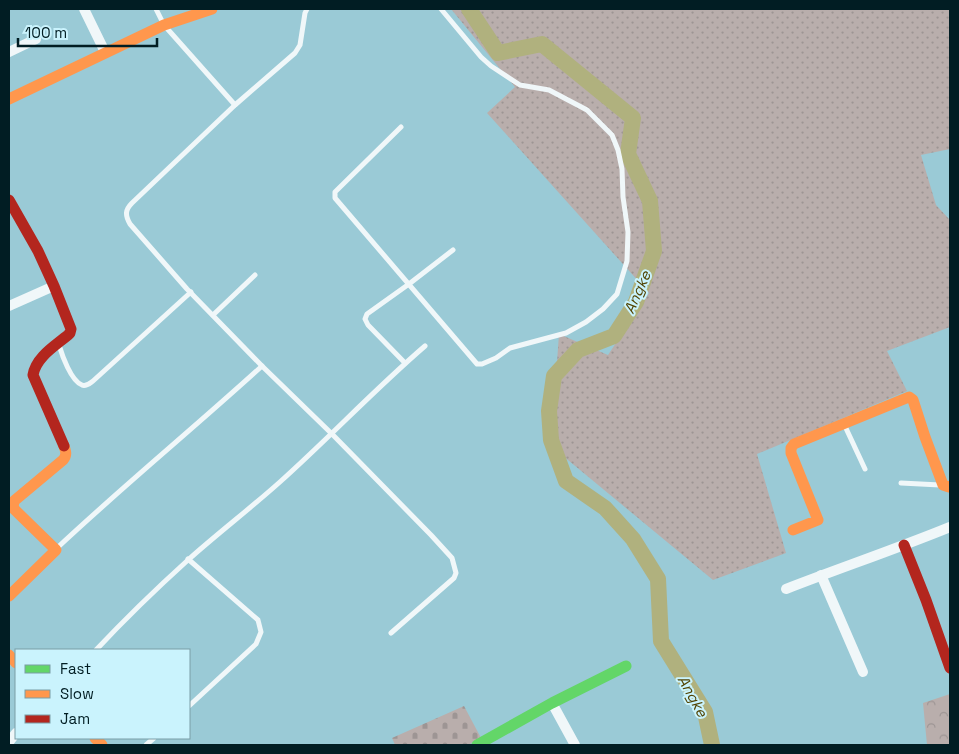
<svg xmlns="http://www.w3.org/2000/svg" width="959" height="754" font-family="'Space Grotesk',sans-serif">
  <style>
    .grass { fill: url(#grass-dots) }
    .forest { fill: url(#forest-crowns) }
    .cemetery { fill: url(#cemetery-stones) }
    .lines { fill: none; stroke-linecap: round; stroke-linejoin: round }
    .river { stroke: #b0b17e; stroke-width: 16 }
    .lane { stroke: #f0f7f9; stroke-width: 5 }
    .street { stroke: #f0f7f9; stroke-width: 10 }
    .fast { stroke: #63d668; stroke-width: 11 }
    .slow { stroke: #ff974d; stroke-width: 11 }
    .jam { stroke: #b3261e; stroke-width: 11 }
    .labels { text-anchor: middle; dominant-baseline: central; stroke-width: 4; stroke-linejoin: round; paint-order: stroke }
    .water-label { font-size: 15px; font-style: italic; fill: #524404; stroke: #caf3fd }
  </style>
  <defs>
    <pattern id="grass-dots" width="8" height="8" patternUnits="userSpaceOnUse" patternTransform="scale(1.25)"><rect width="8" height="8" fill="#b9aeac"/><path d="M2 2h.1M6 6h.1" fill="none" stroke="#9d9594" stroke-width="1.8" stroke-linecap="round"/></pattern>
    <pattern id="forest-crowns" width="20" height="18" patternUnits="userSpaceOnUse" patternTransform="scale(1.25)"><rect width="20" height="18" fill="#b9aeac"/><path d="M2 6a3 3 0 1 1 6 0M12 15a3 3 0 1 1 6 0" fill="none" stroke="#9d9594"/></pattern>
    <pattern id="cemetery-stones" width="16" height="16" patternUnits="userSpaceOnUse" patternTransform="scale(1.25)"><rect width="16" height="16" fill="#b9aeac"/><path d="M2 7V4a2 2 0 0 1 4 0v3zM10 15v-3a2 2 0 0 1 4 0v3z" fill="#9d9594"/></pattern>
  </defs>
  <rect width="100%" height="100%" fill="#9acad6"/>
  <path class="grass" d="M451,9H950V149L921,155L936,205L950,220V327L887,351L907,391L757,454L786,553L713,580L551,446L559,334L608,355L649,293L487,113L515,87Z"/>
  <path class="forest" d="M950,694V745H927L923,703Z"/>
  <path class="cemetery" d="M464,706L481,738L468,745H395L392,738Z"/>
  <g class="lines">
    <path class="river" d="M469,9L498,53L542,44L633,118L628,154L650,201L654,251L636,302L614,336L578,350L554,376L549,411L551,440L566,481L605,508L633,539L658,579L661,641L705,712L712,745"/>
    <g class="lane">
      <path d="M156,9L164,25L235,105"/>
      <path d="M307,9L305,13L300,45L295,53L235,105L132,203C125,210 125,215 130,224L187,289L262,366L332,434L431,535L452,558L456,573L454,578L391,633"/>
      <path d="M401,127L335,192V198L477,364H482L496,358L510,348L566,333L586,322L603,309L617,294L627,261L628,232L623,197L622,169L618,150L612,135L587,110L549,90L520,85L491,66L481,57L441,9"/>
      <path d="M213,315L255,275"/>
      <path d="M59,345C62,355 71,381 82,385C86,387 90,383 93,381L191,292"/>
      <path d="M405,363L368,325L365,319L367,314L409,284L453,250"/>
      <path d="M844,424L865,469"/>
      <path d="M901,483L940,485"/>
      <path d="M56,549C123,486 194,428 262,366"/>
      <path d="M188,559L258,620L261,632L256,644L189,706"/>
      <path d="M96,650C125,619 156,589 188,560C218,533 251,508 281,481C330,437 375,389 425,346"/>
      <path d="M146,745L154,738"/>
    </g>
    <g class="street">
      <path d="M84,9L105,52"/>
      <path d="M9,52L36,39"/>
      <path d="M9,306L54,286"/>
      <path d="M821,575L863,672"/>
      <path d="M786,589C840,568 896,549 950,527"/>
      <path d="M552,703L575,745"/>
      <path d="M9,742L16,733"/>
    </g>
    <path class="fast" d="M477,745L552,703L626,666"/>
    <g class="slow">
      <path d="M9,99L164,25L212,9"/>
      <path d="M793,530L818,520L791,453V448L794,444L909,397L913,400L925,437L943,485L949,487"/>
      <path d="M9,596L56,550L13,508L14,501L63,460C67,455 66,452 64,446"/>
      <path d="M9,655L16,663"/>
      <path d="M95,738L102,745"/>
    </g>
    <g class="jam">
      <path d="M9,200L38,251L54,286L71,329L70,333L68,335C55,346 36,357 33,375L64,446"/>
      <path d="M904,545L926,600L950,668"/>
    </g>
  </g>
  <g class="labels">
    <g class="water-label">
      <text transform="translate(637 292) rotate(-66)">Angke</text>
      <text transform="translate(693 696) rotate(61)">Angke</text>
    </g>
  </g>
  <rect width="959" height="754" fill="none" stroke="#011d23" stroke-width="20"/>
  <rect x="15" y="649" width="175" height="90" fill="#caf3fd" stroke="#7a9da6"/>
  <rect x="25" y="665" width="25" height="8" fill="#63d668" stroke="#7a9da6"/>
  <text x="60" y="674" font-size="15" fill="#011d23">Fast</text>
  <rect x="25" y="690" width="25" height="8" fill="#ff974d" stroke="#7a9da6"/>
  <text x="60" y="699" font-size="15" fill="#011d23">Slow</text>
  <rect x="25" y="715" width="25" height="8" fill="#b3261e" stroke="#7a9da6"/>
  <text x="60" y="724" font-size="15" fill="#011d23">Jam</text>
  <path d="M18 38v8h139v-8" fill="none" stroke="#011d23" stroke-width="2.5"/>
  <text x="25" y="38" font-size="15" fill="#011d23" stroke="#caf3fd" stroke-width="4" paint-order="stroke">100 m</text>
</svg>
